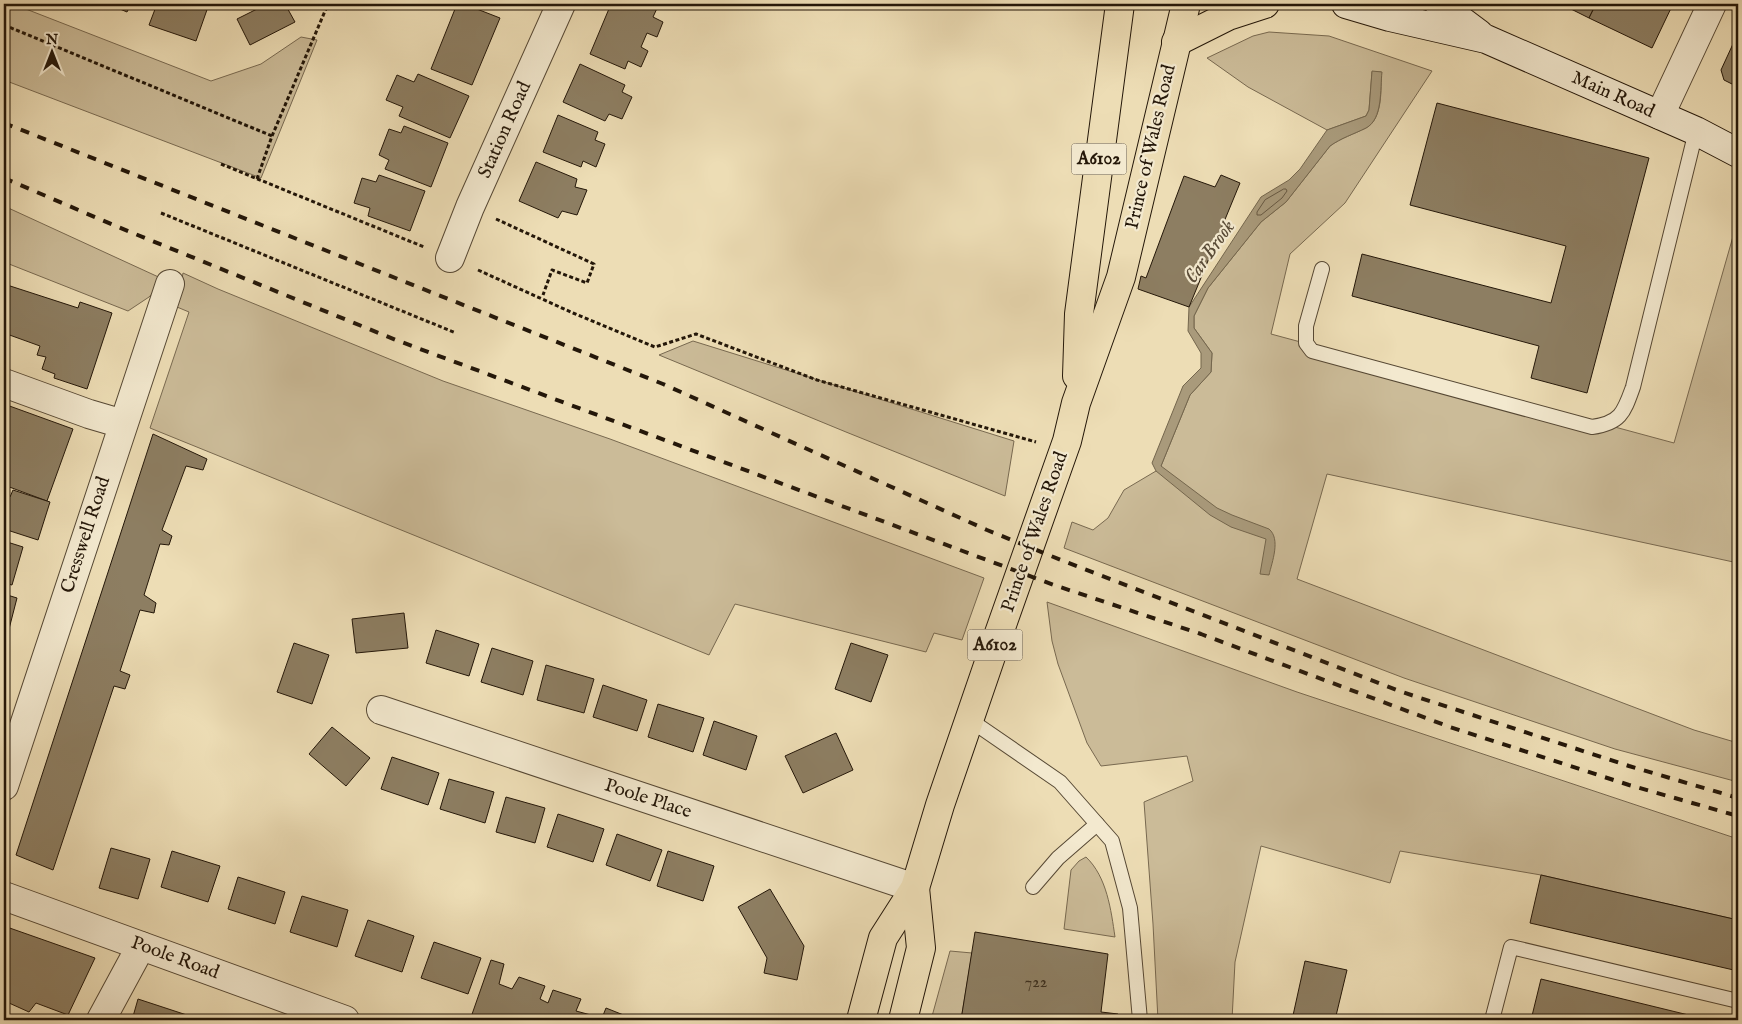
<svg xmlns="http://www.w3.org/2000/svg" width="1742" height="1024" font-family="'IM FELL English',serif">
  <style>
    .green { fill: #cbbb98; stroke: #786950 }
    .water { fill: #a99a7b; stroke: #74664d }
    .lines { fill: none; stroke-linecap: round; stroke-linejoin: round }
    .shore { stroke: #665842; stroke-width: 1 }
    .building { fill: #8d7e62; stroke: #241709 }
    .service-casing { stroke: #564834; stroke-width: 16 }
    .minor-casing { stroke: #564834; stroke-width: 30 }
    .secondary-casing { stroke: #241709; stroke-width: 30 }
    .trunk-casing { stroke: #241709; stroke-width: 30 }
    .path { stroke: #241709; stroke-width: 3; stroke-dasharray: 4 2.5; stroke-linecap: butt }
    .service { stroke: #f3e9cf; stroke-width: 14 }
    .minor { stroke: #f3e9cf; stroke-width: 28 }
    .secondary { stroke: #f3e9cf; stroke-width: 28 }
    .trunk { stroke: #edddb5; stroke-width: 28 }
    .rail { stroke: #241709; stroke-width: 4; stroke-dasharray: 9 9; stroke-linecap: butt }
    .labels { text-anchor: middle; dominant-baseline: central; stroke-width: 4.5; stroke-linejoin: round; paint-order: stroke }
    .number-label { font-size: 16px; fill: #3e311f }
    .shield { fill: #f3e9cf; stroke: #625644; stroke-width: 1 }
    .shield-label { font-size: 18px; font-weight: bold; fill: #241709 }
    .street-label { font-size: 19px; fill: #241709; stroke: #f3e9cf }
    .water-label { font-size: 20px; font-style: italic; fill: #594b37; stroke: #f3e9cf }
  </style>
  <rect width="100%" height="100%" fill="#edddb5"/>
  <filter id="stains"><feTurbulence type="fractalNoise" baseFrequency=".004" numOctaves="4"/><feColorMatrix values="0 0 0 0 .2 0 0 0 0 .09 0 0 0 0 .02 0 0 0 .5 -.17"/></filter>
  <radialGradient id="worn" r=".72"><stop offset=".6" stop-color="#630" stop-opacity="0"/><stop offset="1" stop-color="#630" stop-opacity=".3"/></radialGradient>
  <g class="green">
    <path d="M4,4H13L211,81L261,64L301,37L317,40L261,178L4,80Z"/>
    <path d="M1269,32L1329,36L1432,71L1345,203L1290,254L1271,334L1674,443L1738,219V563L1327,474L1297,579L1694,730L1738,743V782L1615,749L1404,678L1064,548L1072,522L1093,530L1108,518L1124,490L1156,471L1161,466L1190,395L1211,372L1212,353L1194,328V316L1208,288L1261,222L1286,202L1330,146C1341,138 1354,134 1366,128C1383,119 1381,89 1381,72H1372L1369,110L1366,116L1327,130L1248,87L1207,58L1253,36Z"/>
    <path d="M4,206L165,280L149,297L128,311L4,262Z"/>
    <path d="M183,273L218,289L443,381L610,439L984,578L962,640L934,633L926,652L735,604L709,655L150,428L189,312L177,307Z"/>
    <path d="M693,341L1014,441L1005,496L846,432L659,355Z"/>
    <path d="M1047,602L1297,692L1738,839V920L1541,875L1400,851L1390,883L1261,846L1235,962L1232,1020H1158L1153,924L1144,802L1193,781L1187,756L1101,766L1087,743L1058,664L1052,641Z"/>
    <path d="M1086,857C1107,877 1111,910 1115,937L1064,929L1071,870L1079,861Z"/>
    <path d="M950,951L972,953L961,1020H931Z"/>
  </g>
  <path class="water" d="M1372,71L1382,72C1380,89 1383,119 1366,128C1354,134 1341,138 1330,146L1286,202L1261,222L1208,288L1194,316V328L1212,353L1211,372L1190,395L1161,466L1217,508L1232,515L1269,529C1281,539 1272,562 1269,575L1260,574L1266,539L1231,527L1210,515L1156,471L1152,463L1183,386L1201,368V353L1188,331L1189,307L1261,197L1289,180L1300,169L1327,130L1366,116L1369,110Z"/>
  <g class="lines">
    <path class="shore" d="M1284,189H1286L1287,191L1282,198L1261,215H1257V212L1265,200Z"/>
  </g>
  <g class="building">
    <path d="M108,4H131L127,12Z"/>
    <path d="M157,4H209L196,41L149,25Z"/>
    <path d="M267,4H285L295,22L250,45L237,19Z"/>
    <path d="M457,4H464L500,18L472,85L431,69Z"/>
    <path d="M611,4H659L653,17L663,22L657,37L647,33L641,47L648,51L641,67L628,61L625,69L590,54Z"/>
    <path d="M1561,4H1596L1589,18Z"/>
    <path d="M1596,4H1673L1652,48L1589,18Z"/>
    <path d="M1738,33V87L1724,80L1721,70Z"/>
    <path d="M580,64L625,85L622,92L632,97L622,119L609,114L605,121L563,102Z"/>
    <path d="M418,74L469,96L450,138L399,116L403,107L386,100L397,75L414,82Z"/>
    <path d="M1437,103L1649,158L1587,393L1531,378L1539,346L1352,296L1362,254L1551,303L1566,246L1410,205Z"/>
    <path d="M558,115L598,132L595,140L605,144L596,167L583,161L581,167L543,152Z"/>
    <path d="M404,126L448,143L431,187L385,169L389,160L379,155L389,129L401,133Z"/>
    <path d="M536,162L577,179L575,187L587,190L577,215L562,211L558,218L519,201Z"/>
    <path d="M379,175L425,191L410,231L368,216L370,208L354,203L362,178L376,182Z"/>
    <path d="M1221,175L1240,183L1189,307L1138,289L1141,276L1146,278L1184,176L1215,187Z"/>
    <path d="M4,284L78,308L80,302L112,313L87,389L54,378L55,374L42,369L46,357L37,355L40,346L4,333Z"/>
    <path d="M4,404L73,429L47,501L4,485Z"/>
    <path d="M153,434L207,459L203,470L186,466L162,530L172,536L169,545L160,544L144,595L156,603L154,613L140,610L120,671L130,675L125,689L114,686L53,870L16,855Z"/>
    <path d="M13,490L50,502L38,540L4,529V496L10,497Z"/>
    <path d="M4,541L23,547L12,585L4,583Z"/>
    <path d="M4,594L17,598L9,629L4,628Z"/>
    <path d="M404,613L408,648L356,653L352,619Z"/>
    <path d="M436,630L479,644L469,676L426,663Z"/>
    <path d="M294,643L329,655L312,704L277,692Z"/>
    <path d="M851,643L888,655L871,702L835,689Z"/>
    <path d="M492,648L533,661L523,695L481,682Z"/>
    <path d="M546,665L594,679L584,713L537,700Z"/>
    <path d="M603,685L647,700L637,731L593,717Z"/>
    <path d="M658,704L704,718L693,752L648,737Z"/>
    <path d="M714,721L757,736L746,770L703,755Z"/>
    <path d="M332,727L370,758L346,786L309,754Z"/>
    <path d="M836,733L853,770L803,793L785,756Z"/>
    <path d="M392,757L439,773L428,805L381,789Z"/>
    <path d="M449,779L494,792L485,823L440,809Z"/>
    <path d="M506,797L545,808L535,843L496,832Z"/>
    <path d="M558,814L604,829L593,862L547,847Z"/>
    <path d="M617,834L662,850L650,881L606,865Z"/>
    <path d="M111,848L150,859L138,899L99,888Z"/>
    <path d="M172,851L220,866L208,902L161,887Z"/>
    <path d="M668,851L714,866L703,901L657,886Z"/>
    <path d="M1541,875L1738,920V971L1530,923Z"/>
    <path d="M238,877L285,892L275,924L228,909Z"/>
    <path d="M770,889L804,946L797,980L764,973L767,958L738,907Z"/>
    <path d="M302,896L348,910L337,947L290,932Z"/>
    <path d="M368,920L414,936L402,972L355,956Z"/>
    <path d="M4,926L95,958L68,1015L36,1003L29,1012L9,1003L6,1014L22,1020H4Z"/>
    <path d="M975,932L1108,954L1101,1012L1118,1014L1117,1020H961Z"/>
    <path d="M434,942L481,958L468,994L421,978Z"/>
    <path d="M491,960L504,964L499,984L512,989L519,977L545,986L540,999L548,1003L553,990L581,999L576,1011L602,1018L606,1008L631,1018L630,1020H470Z"/>
    <path d="M1305,961L1347,970L1335,1020H1292Z"/>
    <path d="M1541,979L1709,1020H1531Z"/>
    <path d="M138,999L202,1020H132Z"/>
  </g>
  <g class="lines">
    <g class="service-casing">
      <g id="service">
        <path d="M1322,269L1306,326V343L1312,351L1592,427C1621,423 1624,412 1633,387L1696,131"/>
        <path d="M970,720L1060,782L1112,841L1130,908L1140,1020"/>
        <path d="M1033,887L1058,858L1097,824"/>
        <path d="M1492,1020L1511,947L1738,1001"/>
      </g>
    </g>
    <g class="minor-casing">
      <g id="minor">
        <path d="M1660,115L1712,4"/>
        <path d="M450,258L470,207L561,4"/>
        <path d="M4,383L89,414L123,424"/>
        <path d="M381,710L915,888"/>
        <path d="M4,786L170,284"/>
        <path d="M4,896L345,1020"/>
        <path d="M101,1020L141,946"/>
      </g>
    </g>
    <g class="secondary-casing">
      <g id="secondary">
        <path d="M1346,4L1390,17L1486,39L1696,131L1738,153"/>
        <path d="M1439,4L1479,34"/>
      </g>
    </g>
    <g class="trunk-casing">
      <g id="trunk">
        <path d="M1176,42L1228,16L1265,4"/>
        <path d="M1077,376L1079,314L1120,4"/>
        <path d="M861,1020L883,938L915,888L940,805L998,636L1067,441L1076,403L1121,277L1186,4"/>
        <path d="M903,1020L921,948L915,888"/>
      </g>
    </g>
    <g class="path">
      <path d="M4,25L272,136"/>
      <path d="M221,164L424,247"/>
      <path d="M257,179L272,136L328,4"/>
      <path d="M161,213L456,333"/>
      <path d="M496,219L594,264L587,283L552,270L543,295"/>
      <path d="M478,270L573,313L655,347L696,334L817,380L1036,442"/>
    </g>
    <use href="#service" class="service"/>
    <use href="#minor" class="minor"/>
    <use href="#secondary" class="secondary"/>
    <use href="#trunk" class="trunk"/>
    <g class="rail">
      <path d="M4,123L663,384L987,530L1061,560L1399,691L1629,766L1738,798"/>
      <path d="M4,178L118,227L396,340L1054,585L1201,634L1450,727L1629,785L1738,816"/>
    </g>
  </g>
  <g class="labels">
    <g class="number-label">
      <text x="1036" y="983">722</text>
    </g>
    <g class="shield">
      <rect x="1071.5" y="143.5" width="55" height="31" rx="4"/>
      <rect x="967.5" y="629.5" width="55" height="31" rx="4"/>
    </g>
    <g class="shield-label">
      <text x="1099" y="159">A6102</text>
      <text x="995" y="645">A6102</text>
    </g>
    <g class="street-label">
      <text transform="translate(1613 95) rotate(24)">Main Road</text>
      <text transform="translate(505 130) rotate(-66)">Station Road</text>
      <text transform="translate(1151 147) rotate(-77)">Prince of Wales Road</text>
      <text transform="translate(1035 532) rotate(-71)">Prince of Wales Road</text>
      <text transform="translate(86 535) rotate(-72)">Cresswell Road</text>
      <text transform="translate(648 799) rotate(18)">Poole Place</text>
      <text transform="translate(175 958) rotate(20)">Poole Road</text>
    </g>
    <g class="water-label">
      <text transform="translate(1210 252) rotate(-55)">Car Brook</text>
    </g>
  </g>
  <rect width="1742" height="1024" fill="none" stroke="#edddb5" stroke-width="20"/>
  <rect x="5" y="5" width="1732" height="1014" fill="none" stroke="#241709" stroke-width="2.5"/>
  <rect x="10" y="10" width="1722" height="1004" fill="none" stroke="#241709"/>
  <g transform="translate(52 52)" stroke="#f3e9cf" stroke-width="4" paint-order="stroke">
  <path d="M0-4L9 19L0 12L-9 19Z" fill="#241709"/>
  <text y="-8" font-size="14" font-weight="bold" text-anchor="middle" fill="#241709">N</text>
  </g>
  <rect width="100%" height="100%" filter="url(#stains)"/>
  <rect width="100%" height="100%" fill="url(#worn)"/>
</svg>
